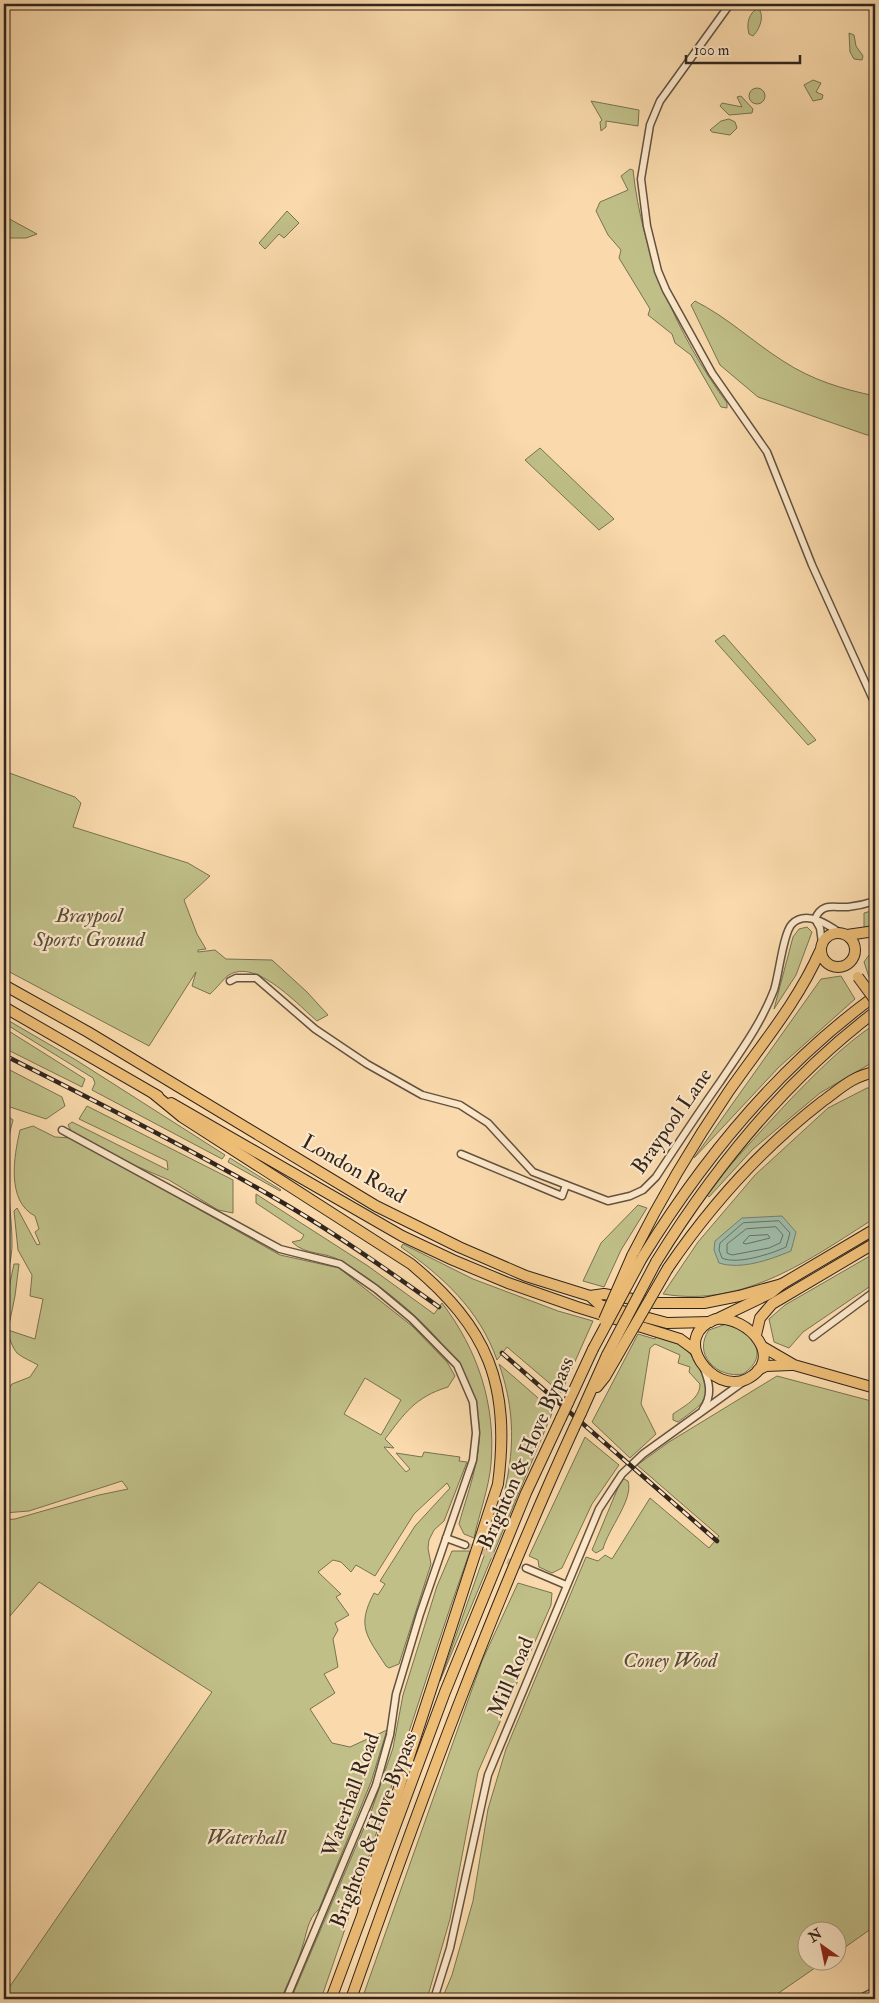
<svg xmlns="http://www.w3.org/2000/svg" width="879" height="2003" font-family="'IM FELL Double Pica',serif">
  <style>
    .green { fill: #c0bf88; stroke: #787253; fill-rule: evenodd }
    .water { fill: #9fbba7; stroke: #737f70 }
    .lines { fill: none; stroke-linecap: round; stroke-linejoin: round }
    .shore { stroke: #687062; stroke-width: 1 }
    .minor-tunnel { stroke: #d2b690; stroke-width: 6; stroke-dasharray: 6 3; stroke-linecap: butt }
    .minor-casing { stroke: #625242; stroke-width: 9 }
    .trunk-casing { stroke: #30251e; stroke-width: 12 }
    .minor { stroke: #fce7c9; stroke-width: 6 }
    .trunk { stroke: #edbd76; stroke-width: 10 }
    .rail-casing { stroke: #30251e; stroke-width: 4.5 }
    .rail { stroke: #fce7c9; stroke-width: 2.5; stroke-dasharray: 8; stroke-linecap: butt }
    .trunk-bridge-casing { stroke: #30251e; stroke-width: 12; stroke-linecap: butt }
    .trunk-bridge { stroke: #edbd76; stroke-width: 10 }
    .labels { text-anchor: middle; dominant-baseline: central; stroke-width: 4.5; stroke-linejoin: round; paint-order: stroke }
    .park-label { font-size: 21px; font-style: italic; fill: #544c38; stroke: #fce7c9 }
    .street-label { font-size: 21px; fill: #30251e; stroke: #fce7c9 }
  </style>
  <rect width="100%" height="100%" fill="#fadaac"/>
  <filter id="stains"><feTurbulence type="fractalNoise" baseFrequency=".004" numOctaves="4"/><feColorMatrix values="0 0 0 0 .2 0 0 0 0 .09 0 0 0 0 .02 0 0 0 .5 -.17"/></filter>
  <radialGradient id="worn" r=".72"><stop offset=".6" stop-color="#630" stop-opacity="0"/><stop offset="1" stop-color="#630" stop-opacity=".3"/></radialGradient>
  <g class="green">
    <path d="M758,8C765,15 760,29 753,36L749,34C746,23 749,13 758,8Z"/>
    <path d="M849,33L854,35L856,46L863,56L862,60L854,59L850,52Z"/>
    <path d="M813,80L821,83L816,92L823,95L822,99L813,101L804,85Z"/>
    <circle cx="757" cy="96" r="8"/>
    <path d="M741,96L753,109L752,113L729,115L720,106L722,103L742,107L737,97Z"/>
    <path d="M591,101L639,110L638,126L606,121V127L601,131L600,122L602,120Z"/>
    <path d="M729,119L735,122L737,128L730,135L712,132L710,130L721,121Z"/>
    <path d="M630,169L633,170C642,254 677,335 727,403V408L721,407L691,355L675,343L672,334L648,315L650,309L619,258L621,250L608,235L596,211L600,202L628,190L621,176Z"/>
    <path d="M287,211L299,223L284,238L279,234L265,249L259,243Z"/>
    <path d="M4,216L37,234L26,238H8L4,232Z"/>
    <path d="M695,301C727,317 753,342 783,361C812,380 842,389 875,396V435H867L758,397L720,365L691,305Z"/>
    <path d="M540,448L612,517L614,519L599,530L525,460Z"/>
    <path d="M724,635L816,740L808,745L715,641Z"/>
    <path d="M4,771L75,797L81,803L73,827L188,863L210,876L184,900L197,934L206,949L198,950V952L215,950L226,959L272,960L307,992L328,1015L317,1021C298,1005 256,958 229,975C224,978 216,989 210,994L192,986L196,972L149,1046L4,969Z"/>
    <path d="M875,910V926L864,928V913Z"/>
    <path d="M807,927L812,932L796,975L774,1009L793,937L799,929Z"/>
    <path d="M875,952V986L869,977L864,962L869,955Z"/>
    <path d="M841,976L855,999L779,1067L694,1158L821,979Z"/>
    <path d="M4,1018L76,1060L225,1155L222,1159L92,1090L95,1083L93,1078L4,1023Z"/>
    <path d="M875,1024V1061L820,1093L753,1149L709,1197L706,1194C732,1162 759,1133 787,1103C815,1074 842,1046 875,1024Z"/>
    <path d="M4,1028L85,1079L82,1087L4,1048Z"/>
    <path d="M4,1067L62,1097L65,1106L46,1119L4,1105Z"/>
    <path d="M867,1088H875V1218C810,1259 745,1308 663,1294L698,1242L755,1175L828,1108Z"/>
    <path d="M87,1106L233,1180V1213L218,1210L169,1180L129,1163L71,1131L68,1125L72,1122L168,1170L167,1161L79,1119Z"/>
    <path d="M4,1113L13,1120C0,1164 12,1201 12,1244C12,1258 8,1272 4,1286Z"/>
    <path d="M33,1126L55,1137L72,1138L280,1255L339,1268L412,1326L447,1362L455,1376L448,1387C415,1397 405,1413 385,1439L394,1448L384,1447L406,1472L410,1469L396,1453L422,1457L424,1452L460,1457L459,1461L467,1462L444,1521L434,1530L429,1540L428,1548L431,1564L399,1664L389,1668L386,1666C367,1636 356,1627 374,1593L378,1595L385,1584L380,1581L415,1526L450,1488L447,1483L414,1514L375,1576L356,1565L351,1572L341,1562L333,1560L318,1572L341,1594L336,1597L349,1615L335,1623L338,1630L333,1639L338,1667L324,1674L335,1693L310,1709L332,1743L350,1747L387,1730L371,1782L319,1909C307,1920 307,1933 302,1948C297,1965 288,1982 281,1999H4L6,1992L212,1692L39,1582L4,1623V1520L15,1519L99,1495L128,1489L122,1481L29,1511L4,1513V1396L12,1384L30,1377L38,1365C31,1361 23,1358 17,1353C0,1332 8,1291 14,1264H19L15,1296L8,1330L35,1339L43,1299L30,1296L32,1275L18,1250L14,1211L17,1208L37,1245L40,1244L35,1232L39,1229L35,1216C6,1201 14,1156 20,1130ZM365,1378L401,1400L381,1435L344,1414Z"/>
    <path d="M230,1158L281,1190L280,1191L228,1162Z"/>
    <path d="M256,1194L368,1266L434,1314L442,1303C478,1350 496,1405 491,1464C489,1488 479,1514 474,1538L464,1534L459,1524C467,1494 481,1460 479,1428C476,1357 397,1295 341,1261C325,1251 306,1256 292,1242L301,1240L304,1235L256,1203Z"/>
    <path d="M638,1205L647,1208L621,1250L604,1287L583,1281L601,1243Z"/>
    <path d="M403,1244L473,1279L558,1311L593,1321L561,1393L507,1347L497,1360C479,1309 443,1277 401,1247Z"/>
    <path d="M875,1253V1283L803,1332L789,1348L774,1342L769,1319L785,1305Z"/>
    <path d="M726,1324C751,1330 772,1355 743,1374C717,1379 692,1354 709,1330Z"/>
    <path d="M638,1334L655,1339L656,1336C665,1339 674,1341 682,1346C695,1356 710,1381 705,1398C703,1405 683,1418 678,1422L673,1420V1414C684,1406 700,1399 700,1384L689,1372L690,1367L678,1363L680,1355L655,1344L650,1348L641,1404L656,1434L630,1458L592,1422Z"/>
    <path d="M499,1364L553,1411L440,1681C453,1644 466,1607 479,1570C505,1498 526,1441 499,1364Z"/>
    <path d="M777,1376L875,1402V1926L837,1953L836,1930H806V1960L825,1961L770,1999H442L452,1975L473,1901L488,1809L506,1749L586,1557L598,1561L605,1555L612,1559L650,1498L709,1548L719,1536L637,1465L669,1442Z"/>
    <path d="M585,1437L619,1465L592,1504L562,1568L552,1573L539,1567L538,1560L529,1556Z"/>
    <path d="M622,1478L628,1481C634,1499 608,1529 603,1549L596,1553L592,1550Z"/>
    <path d="M452,1551H470C417,1699 373,1851 321,1999H291L372,1809L393,1748L403,1695L437,1586Z"/>
    <path d="M518,1583L552,1593L551,1605L478,1772L450,1919L427,1999H362L482,1661Z"/>
  </g>
  <path class="water" d="M782,1216L796,1232L791,1251C769,1260 741,1270 719,1263L714,1250L715,1241L742,1218Z"/>
  <g class="lines">
    <g class="shore">
      <path d="M779,1221L790,1233L786,1247C771,1254 737,1265 722,1258L719,1250L720,1243L743,1223Z"/>
      <path d="M776,1227L783,1235L780,1243L769,1248L732,1255L727,1253V1244L746,1229Z"/>
      <path d="M768,1235L770,1238L746,1244L743,1243L749,1236Z"/>
    </g>
    <path class="minor-tunnel" d="M465,1545L526,1568"/>
    <g class="minor-casing">
      <g id="minor">
        <path d="M730,4L660,101L650,125L641,179L647,226L658,271L666,290L712,373L767,452L812,565L875,704"/>
        <path d="M815,919C822,902 833,908 848,907C857,906 866,904 875,901"/>
        <path d="M815,919L820,928L822,943"/>
        <path d="M230,981L236,978H256L315,1029L367,1064L422,1095L460,1105L488,1123L533,1172L608,1201L630,1196L643,1190L656,1177C677,1145 698,1113 720,1082C740,1052 761,1024 774,990C779,975 783,933 792,924C806,910 827,924 840,933"/>
        <path d="M62,1130L280,1249L340,1264L376,1289L412,1319L457,1365L473,1402L476,1433L473,1460L420,1614L396,1694L390,1735L376,1785L286,1999"/>
        <path d="M461,1154L562,1196L566,1185"/>
        <path d="M813,1337L875,1291"/>
        <path d="M703,1409C712,1396 710,1384 704,1369"/>
        <path d="M446,1538L465,1545"/>
        <path d="M526,1568L566,1585"/>
        <path d="M434,1999L450,1948L488,1775L599,1509L622,1474L643,1454L743,1382"/>
        <path d="M859,1999L875,1991"/>
      </g>
    </g>
    <g class="trunk-casing">
      <g id="trunk">
        <circle cx="838" cy="950" r="17"/>
        <path d="M847,935L875,931"/>
        <path d="M4,985L88,1032L376,1206L459,1247L526,1276L590,1296L600,1305L667,1323L710,1322"/>
        <path d="M4,1007L158,1096"/>
        <path d="M154,1094L182,1117L411,1264C488,1328 511,1384 498,1484L367,1886L363,1912"/>
        <path d="M171,1103L402,1236L453,1260L508,1283L577,1307L680,1339L695,1350"/>
        <path d="M632,1256C661,1198 693,1144 729,1091C761,1045 797,1003 820,951"/>
        <path d="M642,1258C704,1157 779,1066 875,996"/>
        <path d="M656,1262C715,1167 785,1080 875,1012"/>
        <path d="M668,1268C711,1205 762,1148 823,1101C841,1088 853,1076 875,1072"/>
        <path d="M590,1296L604,1294L655,1303H704L739,1296L782,1284"/>
        <path d="M719,1318L771,1293L782,1284L875,1229"/>
        <path d="M716,1319C749,1316 786,1359 747,1379C713,1396 668,1336 716,1319Z"/>
        <path d="M756,1335L760,1318L772,1304L875,1243"/>
        <path d="M763,1347L794,1365L875,1388"/>
        <path d="M758,1370L766,1366L791,1365"/>
        <path d="M597,1387L605,1377L616,1358"/>
        <path d="M568,1403L593,1349"/>
        <path d="M581,1413L607,1355"/>
        <path d="M331,1999L445,1692L526,1493L561,1418"/>
        <path d="M351,1999C419,1806 489,1614 574,1428"/>
      </g>
    </g>
    <use href="#minor" class="minor"/>
    <use href="#trunk" class="trunk"/>
    <g class="rail-casing">
      <g id="rail">
        <path d="M4,1055C98,1103 193,1150 285,1204C338,1235 389,1271 439,1307"/>
        <path d="M502,1353L717,1541"/>
      </g>
    </g>
    <use href="#rail" class="rail"/>
    <g class="trunk-bridge-casing">
      <g id="trunk-bridge">
        <path d="M858,977L875,1000"/>
        <path d="M604,1320L632,1256"/>
        <path d="M593,1349L642,1258"/>
        <path d="M607,1355L656,1262"/>
        <path d="M616,1358L668,1268"/>
        <path d="M561,1418L568,1403"/>
        <path d="M574,1428L581,1413"/>
      </g>
    </g>
    <use href="#trunk-bridge" class="trunk-bridge"/>
  </g>
  <g class="labels">
    <g class="park-label">
      <text x="89" y="915">Braypool<tspan x="89" dy="24">Sports Ground</tspan></text>
      <text x="670" y="1660">Coney Wood</text>
      <text x="246" y="1837">Waterhall</text>
    </g>
    <g class="street-label">
      <text transform="translate(672 1121) rotate(-55)">Braypool Lane</text>
      <text transform="translate(354 1169) rotate(30)">London Road</text>
      <text transform="translate(526 1453) rotate(-66)">Brighton &amp; Hove Bypass</text>
      <text transform="translate(511 1677) rotate(-67)">Mill Road</text>
      <text transform="translate(351 1795) rotate(-70)">Waterhall Road</text>
      <text transform="translate(374 1830) rotate(-69)">Brighton &amp; Hove Bypass</text>
    </g>
  </g>
  <rect width="879" height="2003" fill="none" stroke="#fadaac" stroke-width="20"/>
  <rect x="5" y="5" width="869" height="1993" fill="none" stroke="#30251e" stroke-width="2.5"/>
  <rect x="10" y="10" width="859" height="1983" fill="none" stroke="#30251e"/>
  <g transform="translate(822 1946) rotate(327)"><circle r="24" fill="#fce7c9" stroke="#aa9985"/>
  <path d="M0-4L9 19L0 12L-9 19Z" fill="#8f2418"/>
  <text y="-8" font-size="14" font-weight="bold" text-anchor="middle" fill="#30251e">N</text>
  </g>
  <path d="M686 55v8h114v-8" fill="none" stroke="#30251e" stroke-width="2.5"/>
  <text x="694" y="55" font-size="15" fill="#30251e" stroke="#fce7c9" stroke-width="4" paint-order="stroke">100 m</text>
  <rect width="100%" height="100%" filter="url(#stains)"/>
  <rect width="100%" height="100%" fill="url(#worn)"/>
</svg>
